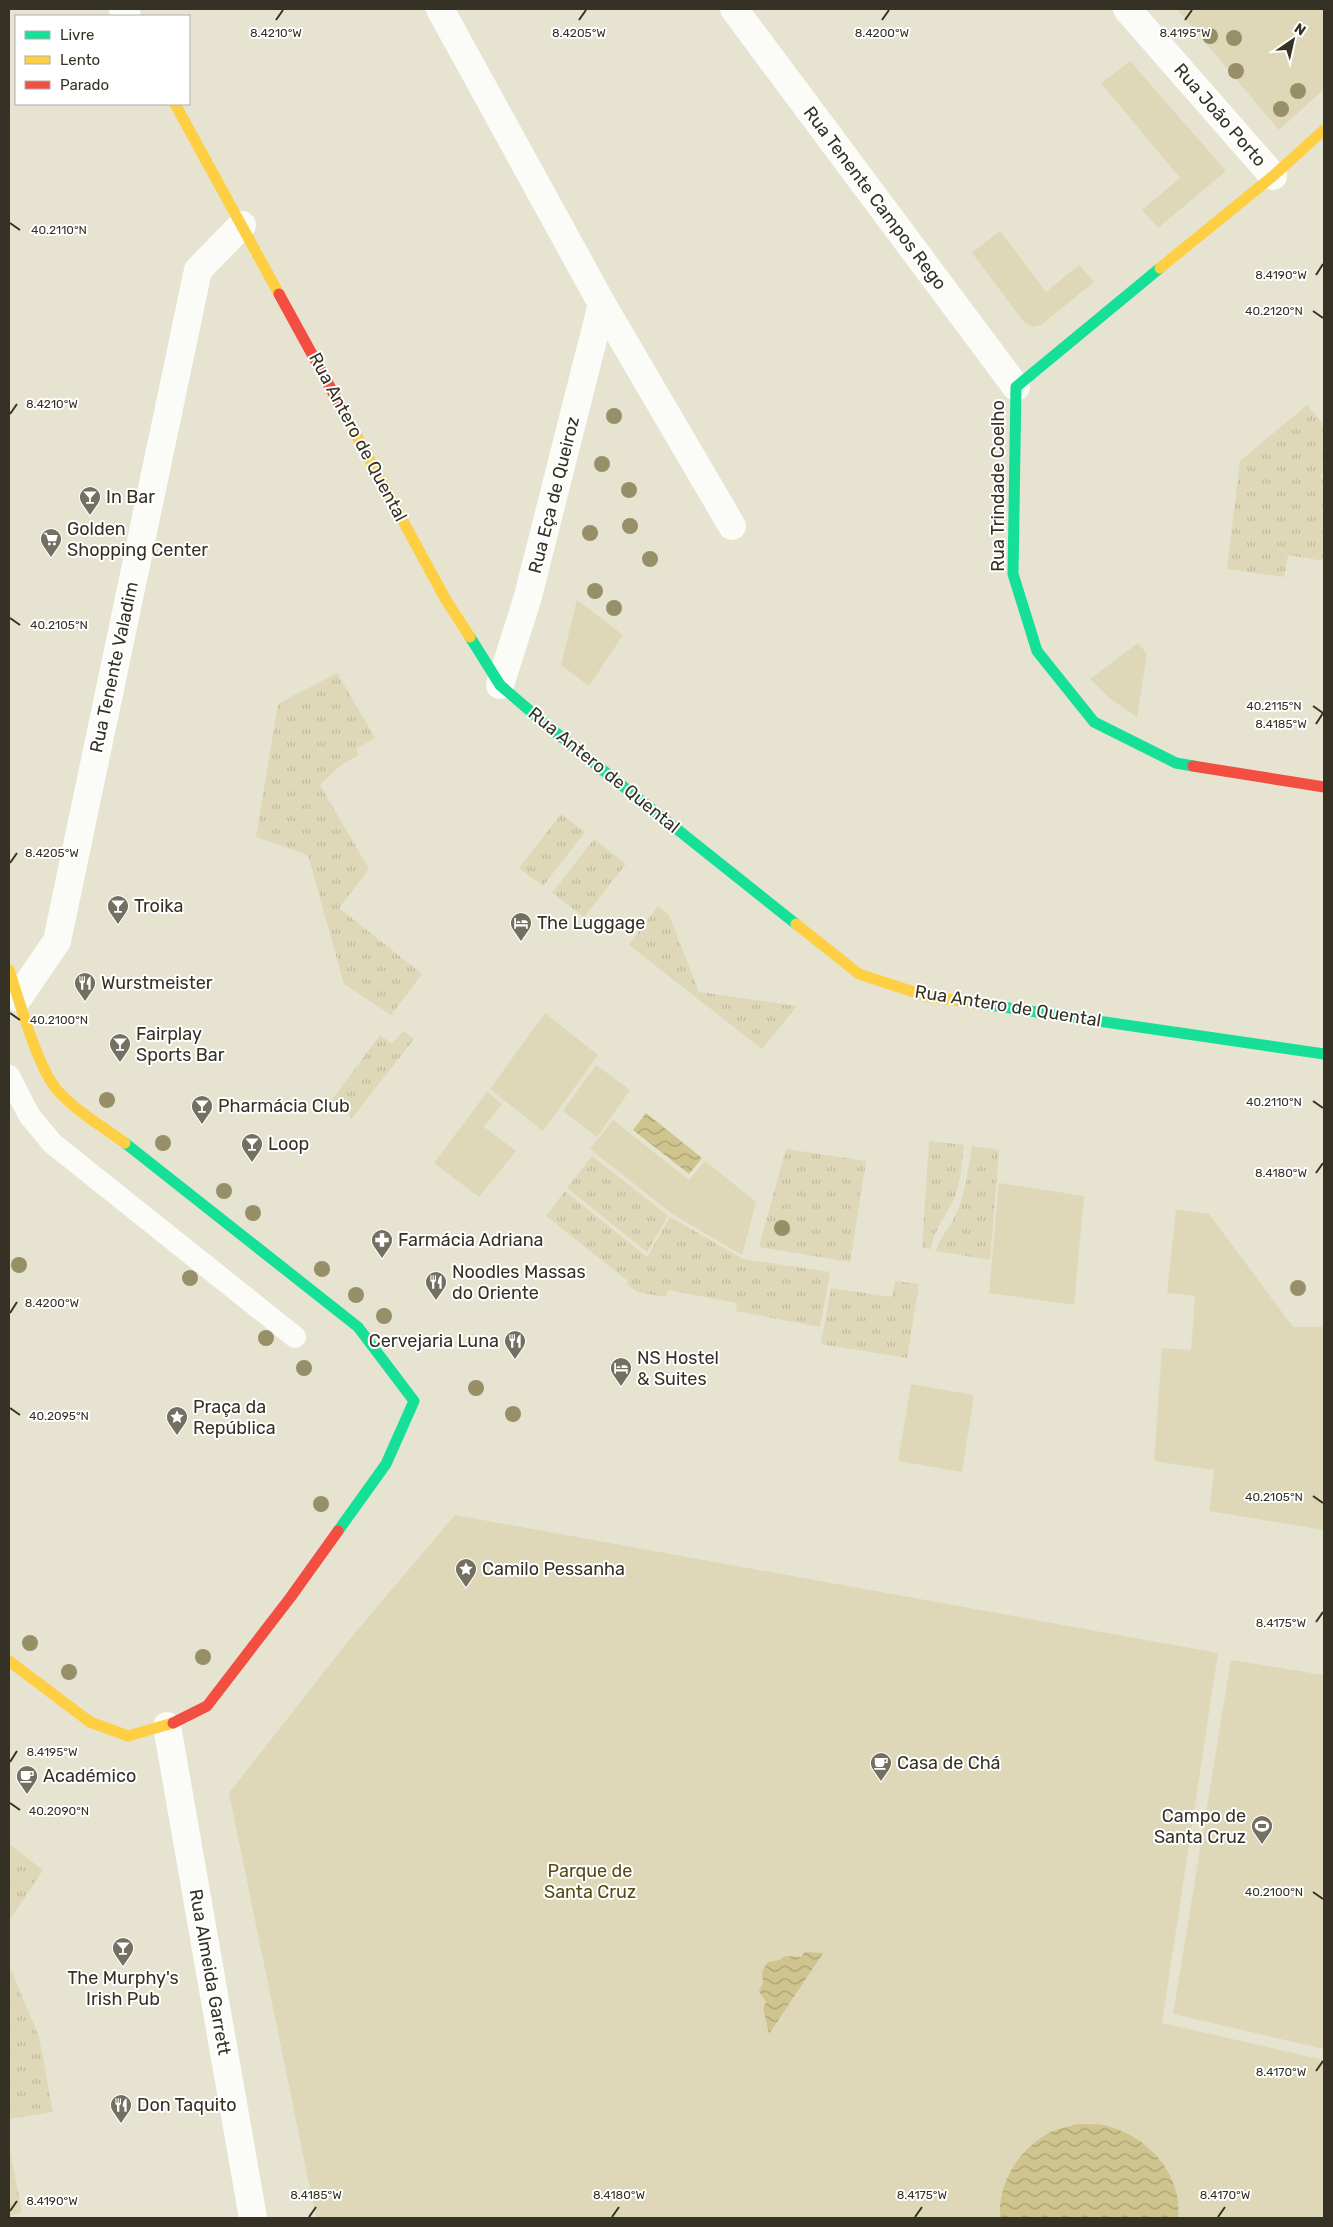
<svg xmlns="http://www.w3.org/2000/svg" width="1333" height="2227" font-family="Rubik,sans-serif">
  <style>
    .grass { fill: url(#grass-tufts) }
    .green { fill: #ded8b8 }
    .water { fill: url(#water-waves) }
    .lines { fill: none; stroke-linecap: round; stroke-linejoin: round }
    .lane { stroke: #fbfbf8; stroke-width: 22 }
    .street { stroke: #fbfbf8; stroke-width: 28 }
    .fast { stroke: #16e098; stroke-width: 11 }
    .slow { stroke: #ffcf43; stroke-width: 11 }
    .jam { stroke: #f24e42; stroke-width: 11 }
    .tree { fill: #968f68 }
    .ticks { fill: none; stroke: #353225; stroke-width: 2 }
    .labels { text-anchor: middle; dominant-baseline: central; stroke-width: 4; stroke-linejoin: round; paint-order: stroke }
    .street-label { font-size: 18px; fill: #353225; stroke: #fff }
    .poi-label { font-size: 18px; fill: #353225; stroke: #fff; text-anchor: start }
    .park-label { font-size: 18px; fill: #554a13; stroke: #fff }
    .ticks-label { font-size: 12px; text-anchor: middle; fill: #353225; stroke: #fff; stroke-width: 4; stroke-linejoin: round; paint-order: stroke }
  </style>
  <defs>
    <pattern id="grass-tufts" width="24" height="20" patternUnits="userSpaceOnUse" patternTransform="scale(1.25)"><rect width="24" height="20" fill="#ded8b8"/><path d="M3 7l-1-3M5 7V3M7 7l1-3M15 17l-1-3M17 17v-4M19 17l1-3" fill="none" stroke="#bfba9e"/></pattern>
    <pattern id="water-waves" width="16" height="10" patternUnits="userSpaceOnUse" patternTransform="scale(1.25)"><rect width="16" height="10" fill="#cfc48d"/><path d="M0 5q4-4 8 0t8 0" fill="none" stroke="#a9a073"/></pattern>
  </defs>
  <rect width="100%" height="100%" fill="#e6e3d0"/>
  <g class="grass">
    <path d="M1307,405L1324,425V472L1320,476L1324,481V561L1288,555L1284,577L1227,569L1240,461Z"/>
    <path d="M337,673L375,738L356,749L359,755L341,765L320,785L369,869L339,908L422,974L391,1015L344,984L308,855L256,837L278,704Z"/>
    <path d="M561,814L585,832L543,886L519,868Z"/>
    <path d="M594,839L626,864L584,917L552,893Z"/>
    <path d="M658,906L669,915L699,992L797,1006L762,1049L629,945Z"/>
    <path d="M403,1031L414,1039L352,1118L331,1101L380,1035L392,1044Z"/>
    <path d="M929,1141L964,1145C962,1161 961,1180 955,1196C948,1214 933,1230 931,1249L922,1248Z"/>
    <path d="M972,1146L999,1150L990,1260L936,1251C940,1237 949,1228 955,1216C966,1195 968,1169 972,1146Z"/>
    <path d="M786,1149L866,1161L850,1262L759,1247Z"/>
    <path d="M592,1156L668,1216L647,1252L567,1188Z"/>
    <path d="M565,1191L647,1257L670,1217L743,1259L830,1272L820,1327L736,1311L737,1303L668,1290L666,1297L637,1292L627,1284L628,1281L546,1216Z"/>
    <path d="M895,1281L919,1284L907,1358L821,1344L831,1288L892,1297Z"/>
    <path d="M9,1844L43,1870L9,1921Z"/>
    <path d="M9,1970L12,1972L39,2037L53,2112L9,2119Z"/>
    <path d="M9,2146L22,2213L9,2216Z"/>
  </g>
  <g class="green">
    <path d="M1177,9H1324V89L1279,130Z"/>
    <path d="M1130,61L1226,171L1158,228L1142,210L1180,178L1101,83Z"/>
    <path d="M1000,231L1046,292L1079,265L1094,282L1041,325L1032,327L1024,322L972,253Z"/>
    <path d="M577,600L623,635L589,686L561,665Z"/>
    <path d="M1138,643L1147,654L1137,717L1112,700L1090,679Z"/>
    <path d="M545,1013L598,1055L543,1131L490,1089Z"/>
    <path d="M596,1065L630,1090L597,1137L563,1111Z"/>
    <path d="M487,1092L502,1104L484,1127L516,1151L479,1197L434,1163Z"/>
    <path d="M613,1120L689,1180L705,1161L756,1202L742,1255L674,1215L590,1149Z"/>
    <path d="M999,1183L1084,1196L1074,1305L989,1293Z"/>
    <path d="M1176,1209L1209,1214L1293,1327H1324V1530L1209,1511L1214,1470L1154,1461L1162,1348L1191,1350L1195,1296L1167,1293Z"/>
    <path d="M911,1384L974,1395L962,1472L898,1461Z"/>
    <path d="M455,1515L1218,1653L1162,2023L1324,2060V2218H316L229,1793L349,1640Z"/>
    <path d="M1231,1660L1324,1675V2049L1173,2014Z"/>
  </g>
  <g class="water">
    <path d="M646,1113L702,1158L689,1174L633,1130Z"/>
    <path d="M805,1952L823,1953L769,2034L763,2008L766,2002L759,1991L763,1983L762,1971L768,1962L779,1960L785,1956L801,1957Z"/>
    <path d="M1077,2124C1086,2125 1098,2123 1107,2126C1148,2136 1183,2175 1178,2218H1000C998,2183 1017,2152 1047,2134C1055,2129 1067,2127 1077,2124Z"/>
  </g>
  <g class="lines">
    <path class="lane" d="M9,1076L29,1115L52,1143L295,1337"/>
    <g class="street">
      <path d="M123,9L127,16"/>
      <path d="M440,9L602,304L527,600L500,685"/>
      <path d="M734,9L1016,387"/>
      <path d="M1127,9L1273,176"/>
      <path d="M602,304L732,526"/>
      <path d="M18,998L57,941L198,270L242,225"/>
      <path d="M167,1726L253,2218"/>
    </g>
    <g class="fast">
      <path d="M1160,268L1016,387L1013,574L1037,651L1094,722L1176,763L1193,766"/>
      <path d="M470,637L500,685L550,728L796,924"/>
      <path d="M975,1003L1324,1054"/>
      <path d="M125,1143L358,1327L414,1401L386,1464L338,1531"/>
    </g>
    <g class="slow">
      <path d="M175,104L279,294"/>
      <path d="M1160,268L1273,176L1324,130"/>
      <path d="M341,407L446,600L470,637"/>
      <path d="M796,924L859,974L926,996L975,1003"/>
      <path d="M9,970C20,1002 37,1067 58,1091C77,1112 102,1126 125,1143"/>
      <path d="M9,1661L90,1722L128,1736L173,1723"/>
    </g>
    <g class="jam">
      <path d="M279,294L341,407"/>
      <path d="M1193,766L1324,787"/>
      <path d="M173,1723L207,1706L290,1598L338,1531"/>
    </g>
  </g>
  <g class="tree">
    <circle cx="1210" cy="36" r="8"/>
    <circle cx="1234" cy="38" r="8"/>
    <circle cx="1236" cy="71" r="8"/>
    <circle cx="1298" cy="91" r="8"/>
    <circle cx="1281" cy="109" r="8"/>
    <circle cx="614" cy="416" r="8"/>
    <circle cx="602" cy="464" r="8"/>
    <circle cx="629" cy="490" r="8"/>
    <circle cx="630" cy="526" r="8"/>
    <circle cx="590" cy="533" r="8"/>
    <circle cx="650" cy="559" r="8"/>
    <circle cx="595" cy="591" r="8"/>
    <circle cx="614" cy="608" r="8"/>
    <circle cx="107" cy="1100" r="8"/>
    <circle cx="163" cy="1143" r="8"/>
    <circle cx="224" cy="1191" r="8"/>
    <circle cx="253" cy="1213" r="8"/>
    <circle cx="782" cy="1228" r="8"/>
    <circle cx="19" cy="1265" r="8"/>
    <circle cx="322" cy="1269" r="8"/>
    <circle cx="190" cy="1278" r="8"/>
    <circle cx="1298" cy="1288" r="8"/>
    <circle cx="356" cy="1295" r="8"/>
    <circle cx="384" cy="1316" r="8"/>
    <circle cx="266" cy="1338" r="8"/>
    <circle cx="304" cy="1368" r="8"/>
    <circle cx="476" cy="1388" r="8"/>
    <circle cx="513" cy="1414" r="8"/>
    <circle cx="321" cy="1504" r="8"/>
    <circle cx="30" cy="1643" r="8"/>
    <circle cx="203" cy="1657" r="8"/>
    <circle cx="69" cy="1672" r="8"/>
  </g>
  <path class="ticks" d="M276,20L283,10M579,20L586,10M882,20L889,10M1185,20L1192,10M10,223L20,230M1316,275L1323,264M1313,311L1323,318M10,414L17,404M10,618L20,625M1313,706L1323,713M1316,724L1323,713M10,863L17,853M10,1013L20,1020M1313,1101L1323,1108M1316,1173L1323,1163M10,1313L17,1302M10,1408L20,1415M1313,1496L1323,1503M1316,1622L1323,1612M10,1762L17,1751M10,1803L20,1810M1313,1892L1323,1899M1316,2071L1323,2061M10,2211L17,2201M309,2217L316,2207M612,2217L619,2207M915,2217L922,2207M1218,2217L1225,2207"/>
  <defs>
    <g id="bar-pin" transform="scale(1.125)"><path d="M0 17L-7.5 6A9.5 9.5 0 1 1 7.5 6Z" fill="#737061" stroke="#fff"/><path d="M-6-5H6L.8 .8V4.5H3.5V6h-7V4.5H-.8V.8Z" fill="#fff"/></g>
    <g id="supermarket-pin" transform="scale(1.125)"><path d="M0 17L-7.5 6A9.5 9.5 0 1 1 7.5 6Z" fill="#737061" stroke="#fff"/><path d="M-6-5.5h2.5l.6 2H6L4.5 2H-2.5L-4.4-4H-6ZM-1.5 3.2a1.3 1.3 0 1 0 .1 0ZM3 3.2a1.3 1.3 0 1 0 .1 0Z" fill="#fff"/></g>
    <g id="hotel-pin" transform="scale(1.125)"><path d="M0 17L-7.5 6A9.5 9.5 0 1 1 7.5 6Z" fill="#737061" stroke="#fff"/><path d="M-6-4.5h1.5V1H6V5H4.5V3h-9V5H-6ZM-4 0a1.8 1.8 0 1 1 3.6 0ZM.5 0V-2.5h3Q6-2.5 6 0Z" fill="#fff"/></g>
    <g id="restaurant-pin" transform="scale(1.125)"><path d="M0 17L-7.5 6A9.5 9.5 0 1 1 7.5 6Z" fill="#737061" stroke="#fff"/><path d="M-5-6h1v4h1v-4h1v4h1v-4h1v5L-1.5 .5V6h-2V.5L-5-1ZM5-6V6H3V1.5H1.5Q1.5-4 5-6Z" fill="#fff"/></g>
    <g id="pharmacy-pin" transform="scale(1.125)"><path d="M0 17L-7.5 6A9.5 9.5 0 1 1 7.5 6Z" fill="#737061" stroke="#fff"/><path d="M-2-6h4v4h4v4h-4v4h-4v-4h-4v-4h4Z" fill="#fff"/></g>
    <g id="sight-pin" transform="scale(1.125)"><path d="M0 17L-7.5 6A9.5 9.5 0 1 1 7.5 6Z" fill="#737061" stroke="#fff"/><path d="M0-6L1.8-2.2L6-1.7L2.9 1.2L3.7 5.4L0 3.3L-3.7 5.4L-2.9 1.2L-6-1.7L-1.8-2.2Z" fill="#fff"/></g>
    <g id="cafe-pin" transform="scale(1.125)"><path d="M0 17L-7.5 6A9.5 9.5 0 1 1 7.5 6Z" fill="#737061" stroke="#fff"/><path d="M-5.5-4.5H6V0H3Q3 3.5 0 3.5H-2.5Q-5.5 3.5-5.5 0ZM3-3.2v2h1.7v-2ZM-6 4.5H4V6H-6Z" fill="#fff"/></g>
    <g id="stadium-pin" transform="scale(1.125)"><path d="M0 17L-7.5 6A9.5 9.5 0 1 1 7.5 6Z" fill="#737061" stroke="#fff"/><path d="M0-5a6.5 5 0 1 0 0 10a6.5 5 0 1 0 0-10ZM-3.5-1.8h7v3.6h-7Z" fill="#fff"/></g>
  </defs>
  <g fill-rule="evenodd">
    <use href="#bar-pin" x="90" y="497"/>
    <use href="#supermarket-pin" x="51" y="539"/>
    <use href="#bar-pin" x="118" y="906"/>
    <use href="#hotel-pin" x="521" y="923"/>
    <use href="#restaurant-pin" x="85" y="983"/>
    <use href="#bar-pin" x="120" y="1044"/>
    <use href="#bar-pin" x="202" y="1106"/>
    <use href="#bar-pin" x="252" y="1144"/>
    <use href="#pharmacy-pin" x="382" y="1240"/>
    <use href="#restaurant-pin" x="436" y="1282"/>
    <use href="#restaurant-pin" x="515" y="1341"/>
    <use href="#hotel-pin" x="621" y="1368"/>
    <use href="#sight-pin" x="177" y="1417"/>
    <use href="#sight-pin" x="466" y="1569"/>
    <use href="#cafe-pin" x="881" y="1763"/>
    <use href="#cafe-pin" x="27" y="1776"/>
    <use href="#stadium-pin" x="1262" y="1826"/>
    <use href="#bar-pin" x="123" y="1948"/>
    <use href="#restaurant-pin" x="121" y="2105"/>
  </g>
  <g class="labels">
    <g class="street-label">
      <text transform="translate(1220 115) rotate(49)">Rua João Porto</text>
      <text transform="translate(875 198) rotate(53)">Rua Tenente Campos Rego</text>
      <text transform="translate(358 437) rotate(62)">Rua Antero de Quental</text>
      <text transform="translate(998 486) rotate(-90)">Rua Trindade Coelho</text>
      <text transform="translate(554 495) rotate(-76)">Rua Eça de Queiroz</text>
      <text transform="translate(114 667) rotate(-78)">Rua Tenente Valadim</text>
      <text transform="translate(604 770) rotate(39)">Rua Antero de Quental</text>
      <text transform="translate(1008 1006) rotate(9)">Rua Antero de Quental</text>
      <text transform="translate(210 1972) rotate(80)">Rua Almeida Garrett</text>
    </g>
    <g class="poi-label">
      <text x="106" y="497">In Bar</text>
      <text x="67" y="529">Golden<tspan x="67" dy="21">Shopping Center</tspan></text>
      <text x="134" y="906">Troika</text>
      <text x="537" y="923">The Luggage</text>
      <text x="101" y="983">Wurstmeister</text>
      <text x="136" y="1034">Fairplay<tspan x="136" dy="21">Sports Bar</tspan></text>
      <text x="218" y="1106">Pharmácia Club</text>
      <text x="268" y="1144">Loop</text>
      <text x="398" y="1240">Farmácia Adriana</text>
      <text x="452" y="1272">Noodles Massas<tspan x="452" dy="21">do Oriente</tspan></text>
      <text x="499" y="1341" text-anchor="end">Cervejaria Luna</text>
      <text x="637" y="1358">NS Hostel<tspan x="637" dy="21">&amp; Suites</tspan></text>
      <text x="193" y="1407">Praça da<tspan x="193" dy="21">República</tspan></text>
      <text x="482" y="1569">Camilo Pessanha</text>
      <text x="897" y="1763">Casa de Chá</text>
      <text x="43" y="1776">Académico</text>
      <text x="1246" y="1816" text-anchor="end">Campo de<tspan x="1246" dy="21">Santa Cruz</tspan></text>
      <text x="123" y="1978" text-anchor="middle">The Murphy's<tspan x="123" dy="21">Irish Pub</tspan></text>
      <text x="137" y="2105">Don Taquito</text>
    </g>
    <g class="park-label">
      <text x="590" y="1871">Parque de<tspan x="590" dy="21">Santa Cruz</tspan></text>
    </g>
  </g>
  <g class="ticks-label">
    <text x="276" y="37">8.4210°W</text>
    <text x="579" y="37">8.4205°W</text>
    <text x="882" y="37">8.4200°W</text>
    <text x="1185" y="37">8.4195°W</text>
    <text x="59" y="234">40.2110°N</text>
    <text x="1281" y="279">8.4190°W</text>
    <text x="1274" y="315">40.2120°N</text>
    <text x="52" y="408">8.4210°W</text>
    <text x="59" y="629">40.2105°N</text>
    <text x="1274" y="710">40.2115°N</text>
    <text x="1281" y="728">8.4185°W</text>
    <text x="52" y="857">8.4205°W</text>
    <text x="59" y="1024">40.2100°N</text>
    <text x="1274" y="1106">40.2110°N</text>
    <text x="1281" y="1177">8.4180°W</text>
    <text x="52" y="1307">8.4200°W</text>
    <text x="59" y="1420">40.2095°N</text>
    <text x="1274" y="1501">40.2105°N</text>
    <text x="1281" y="1627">8.4175°W</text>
    <text x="52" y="1756">8.4195°W</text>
    <text x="59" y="1815">40.2090°N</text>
    <text x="1274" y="1896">40.2100°N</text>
    <text x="1281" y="2076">8.4170°W</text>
    <text x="316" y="2199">8.4185°W</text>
    <text x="619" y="2199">8.4180°W</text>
    <text x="922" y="2199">8.4175°W</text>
    <text x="1225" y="2199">8.4170°W</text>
    <text x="52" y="2205">8.4190°W</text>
  </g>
  <rect width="1333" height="2227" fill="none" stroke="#353225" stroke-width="20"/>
  <rect x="15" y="15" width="175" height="90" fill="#ffffff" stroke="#aeada8"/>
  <rect x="25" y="31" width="25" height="8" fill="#16e098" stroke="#aeada8"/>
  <text x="60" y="40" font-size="15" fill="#353225">Livre</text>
  <rect x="25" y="56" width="25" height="8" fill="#ffcf43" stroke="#aeada8"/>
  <text x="60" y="65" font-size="15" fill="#353225">Lento</text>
  <rect x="25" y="81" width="25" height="8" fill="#f24e42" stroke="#aeada8"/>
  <text x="60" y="90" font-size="15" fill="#353225">Parado</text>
  <g transform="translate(1293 40) rotate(34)" stroke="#ffffff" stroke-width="4" paint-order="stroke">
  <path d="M0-4L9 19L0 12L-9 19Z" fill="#353225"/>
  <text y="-8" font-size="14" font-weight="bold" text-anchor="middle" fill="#353225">N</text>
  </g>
</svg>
